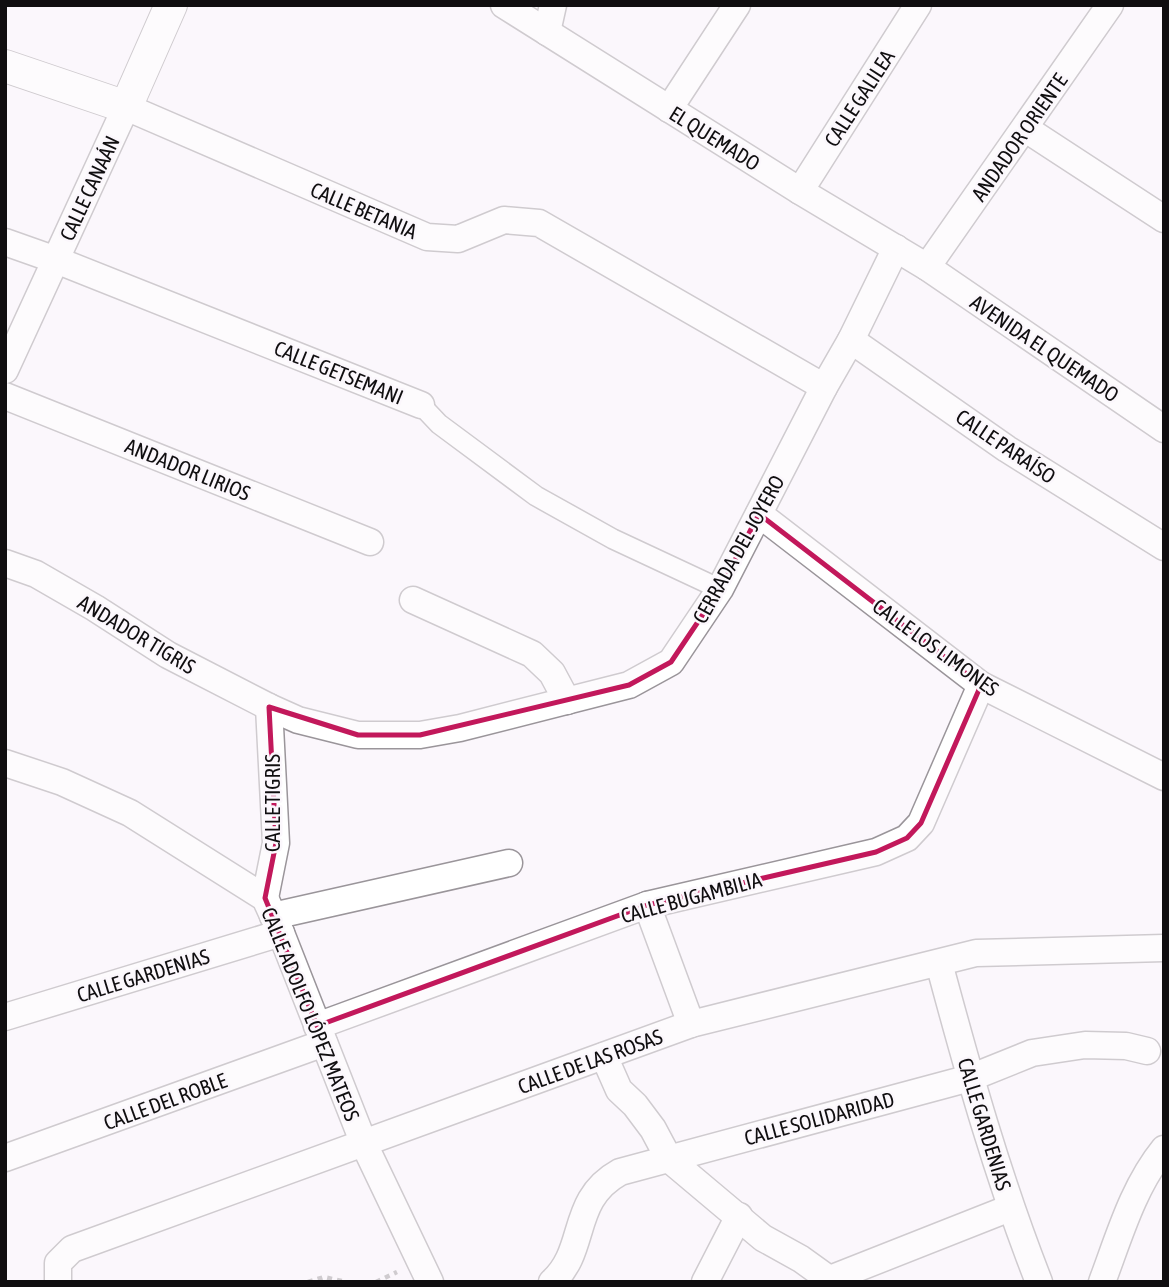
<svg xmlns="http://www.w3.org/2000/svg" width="1169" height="1287" font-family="'Asap Condensed',sans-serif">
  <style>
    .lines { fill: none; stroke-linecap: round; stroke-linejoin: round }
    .pedestrian-casing { stroke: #9a959a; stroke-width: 22 }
    .minor-casing { stroke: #9a959a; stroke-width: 29 }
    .tertiary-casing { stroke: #9a959a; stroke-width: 34 }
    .path { stroke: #99969a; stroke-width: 4.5; stroke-dasharray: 5 5; stroke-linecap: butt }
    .pedestrian { stroke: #fff; stroke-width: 19 }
    .minor { stroke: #fff; stroke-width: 26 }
    .tertiary { stroke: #fff; stroke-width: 32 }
    .marked { fill: none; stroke: #c2185b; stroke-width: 5; stroke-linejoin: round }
    .labels { text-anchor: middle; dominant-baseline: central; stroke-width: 5; stroke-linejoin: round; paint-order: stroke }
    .street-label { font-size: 21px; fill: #100e10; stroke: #fbf7fc }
  </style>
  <rect width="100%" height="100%" fill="#fbf7fc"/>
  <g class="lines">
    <g class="pedestrian-casing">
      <path id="pedestrian" d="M421,405L439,424L536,496L613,539L720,589"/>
    </g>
    <g class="minor-casing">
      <g id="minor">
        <path d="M504,5L800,191L927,267L1164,429"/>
        <path d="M547,32L553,5"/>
        <path d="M669,109L737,5"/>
        <path d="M1026,129L1164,219"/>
        <path d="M800,191L918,5"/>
        <path d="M5,242L56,260L421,405"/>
        <path d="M927,267L1110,5"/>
        <path d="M851,340L1007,449L1164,547"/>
        <path d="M5,370L126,107L427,237L458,239L504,220L539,223L824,387"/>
        <path d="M5,396L370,542"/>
        <path d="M759,514L981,685L1164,777"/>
        <path d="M5,563L36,574L95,608L168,655L269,707L298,720L358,735H420L460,728L629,685L671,662L720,589L824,387L851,340L896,248"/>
        <path d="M413,600L532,654L552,673L567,701"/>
        <path d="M5,763L62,782L130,813L265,898L281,933L364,1144L430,1282"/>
        <path d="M265,898L276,843L269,707"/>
        <path d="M647,905L691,1024"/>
        <path d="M273,916L509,863"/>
        <path d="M939,963C968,1071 998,1178 1039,1282"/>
        <path d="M5,1017L281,933"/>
        <path d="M317,1026L647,905L876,852L907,838L921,823L981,685"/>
        <path d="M604,1056L619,1090L635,1105L653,1129L669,1159L763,1238L801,1259L833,1282"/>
        <path d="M5,1158L324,1043"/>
        <path d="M830,1279L1010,1208"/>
        <path d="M58,1282V1263L72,1249L691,1024L976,953L1164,948"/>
        <path d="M552,1282C588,1250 569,1200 620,1172L970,1078L1032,1053L1085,1045L1126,1046L1147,1051"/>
        <path d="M705,1282L739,1216"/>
        <path d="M1102,1282C1119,1237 1133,1187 1164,1149"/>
      </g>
    </g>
    <g class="tertiary-casing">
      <path id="tertiary" d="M5,66L126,107L171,5"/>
    </g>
    <g class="path">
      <path d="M308,1282L324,1277L346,1282"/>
      <path d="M376,1282L397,1272"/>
    </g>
    <use href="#pedestrian" class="pedestrian"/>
    <use href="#minor" class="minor"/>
    <use href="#tertiary" class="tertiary"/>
  </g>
  <path d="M0 0H1169V1287H0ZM759,514L981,685L921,823L907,838L876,852L647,905L317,1026L265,898L276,843L269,707L358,735H420L629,685L671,662L720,589Z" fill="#fbf7fc" fill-opacity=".55" fill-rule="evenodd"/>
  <path class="marked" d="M759,514L981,685L921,823L907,838L876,852L647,905L317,1026L265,898L276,843L269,707L358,735H420L629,685L671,662L720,589Z"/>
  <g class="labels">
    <g class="street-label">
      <text transform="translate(859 98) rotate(-57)">CALLE GALILEA</text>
      <text transform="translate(1019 137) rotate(-55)">ANDADOR ORIENTE</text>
      <text transform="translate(715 138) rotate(32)">EL QUEMADO</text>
      <text transform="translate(89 188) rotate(-65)">CALLE CANAÁN</text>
      <text transform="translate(364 210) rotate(23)">CALLE BETANIA</text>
      <text transform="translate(1045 348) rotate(34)">AVENIDA EL QUEMADO</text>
      <text transform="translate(339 372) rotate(22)">CALLE GETSEMANI</text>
      <text transform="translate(1006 446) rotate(34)">CALLE PARAÍSO</text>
      <text transform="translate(188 469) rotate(22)">ANDADOR LIRIOS</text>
      <text transform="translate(738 549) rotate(-61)">CERRADA DEL JOYERO</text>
      <text transform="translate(137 634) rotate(31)">ANDADOR TIGRIS</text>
      <text transform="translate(936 647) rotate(36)">CALLE LOS LIMONES</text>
      <text transform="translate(272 803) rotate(-90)">CALLE TIGRIS</text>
      <text transform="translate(691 897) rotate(-15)">CALLE BUGAMBILIA</text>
      <text transform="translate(143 975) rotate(-17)">CALLE GARDENIAS</text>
      <text transform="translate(311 1014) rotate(68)">CALLE ADOLFO LÓPEZ MATEOS</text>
      <text transform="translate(590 1061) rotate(-20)">CALLE DE LAS ROSAS</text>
      <text transform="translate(165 1101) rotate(-20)">CALLE DEL ROBLE</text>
      <text transform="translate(819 1118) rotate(-15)">CALLE SOLIDARIDAD</text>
      <text transform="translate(985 1124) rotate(73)">CALLE GARDENIAS</text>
    </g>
  </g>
  <rect width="1169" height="1287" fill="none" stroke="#100e10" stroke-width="14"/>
</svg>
